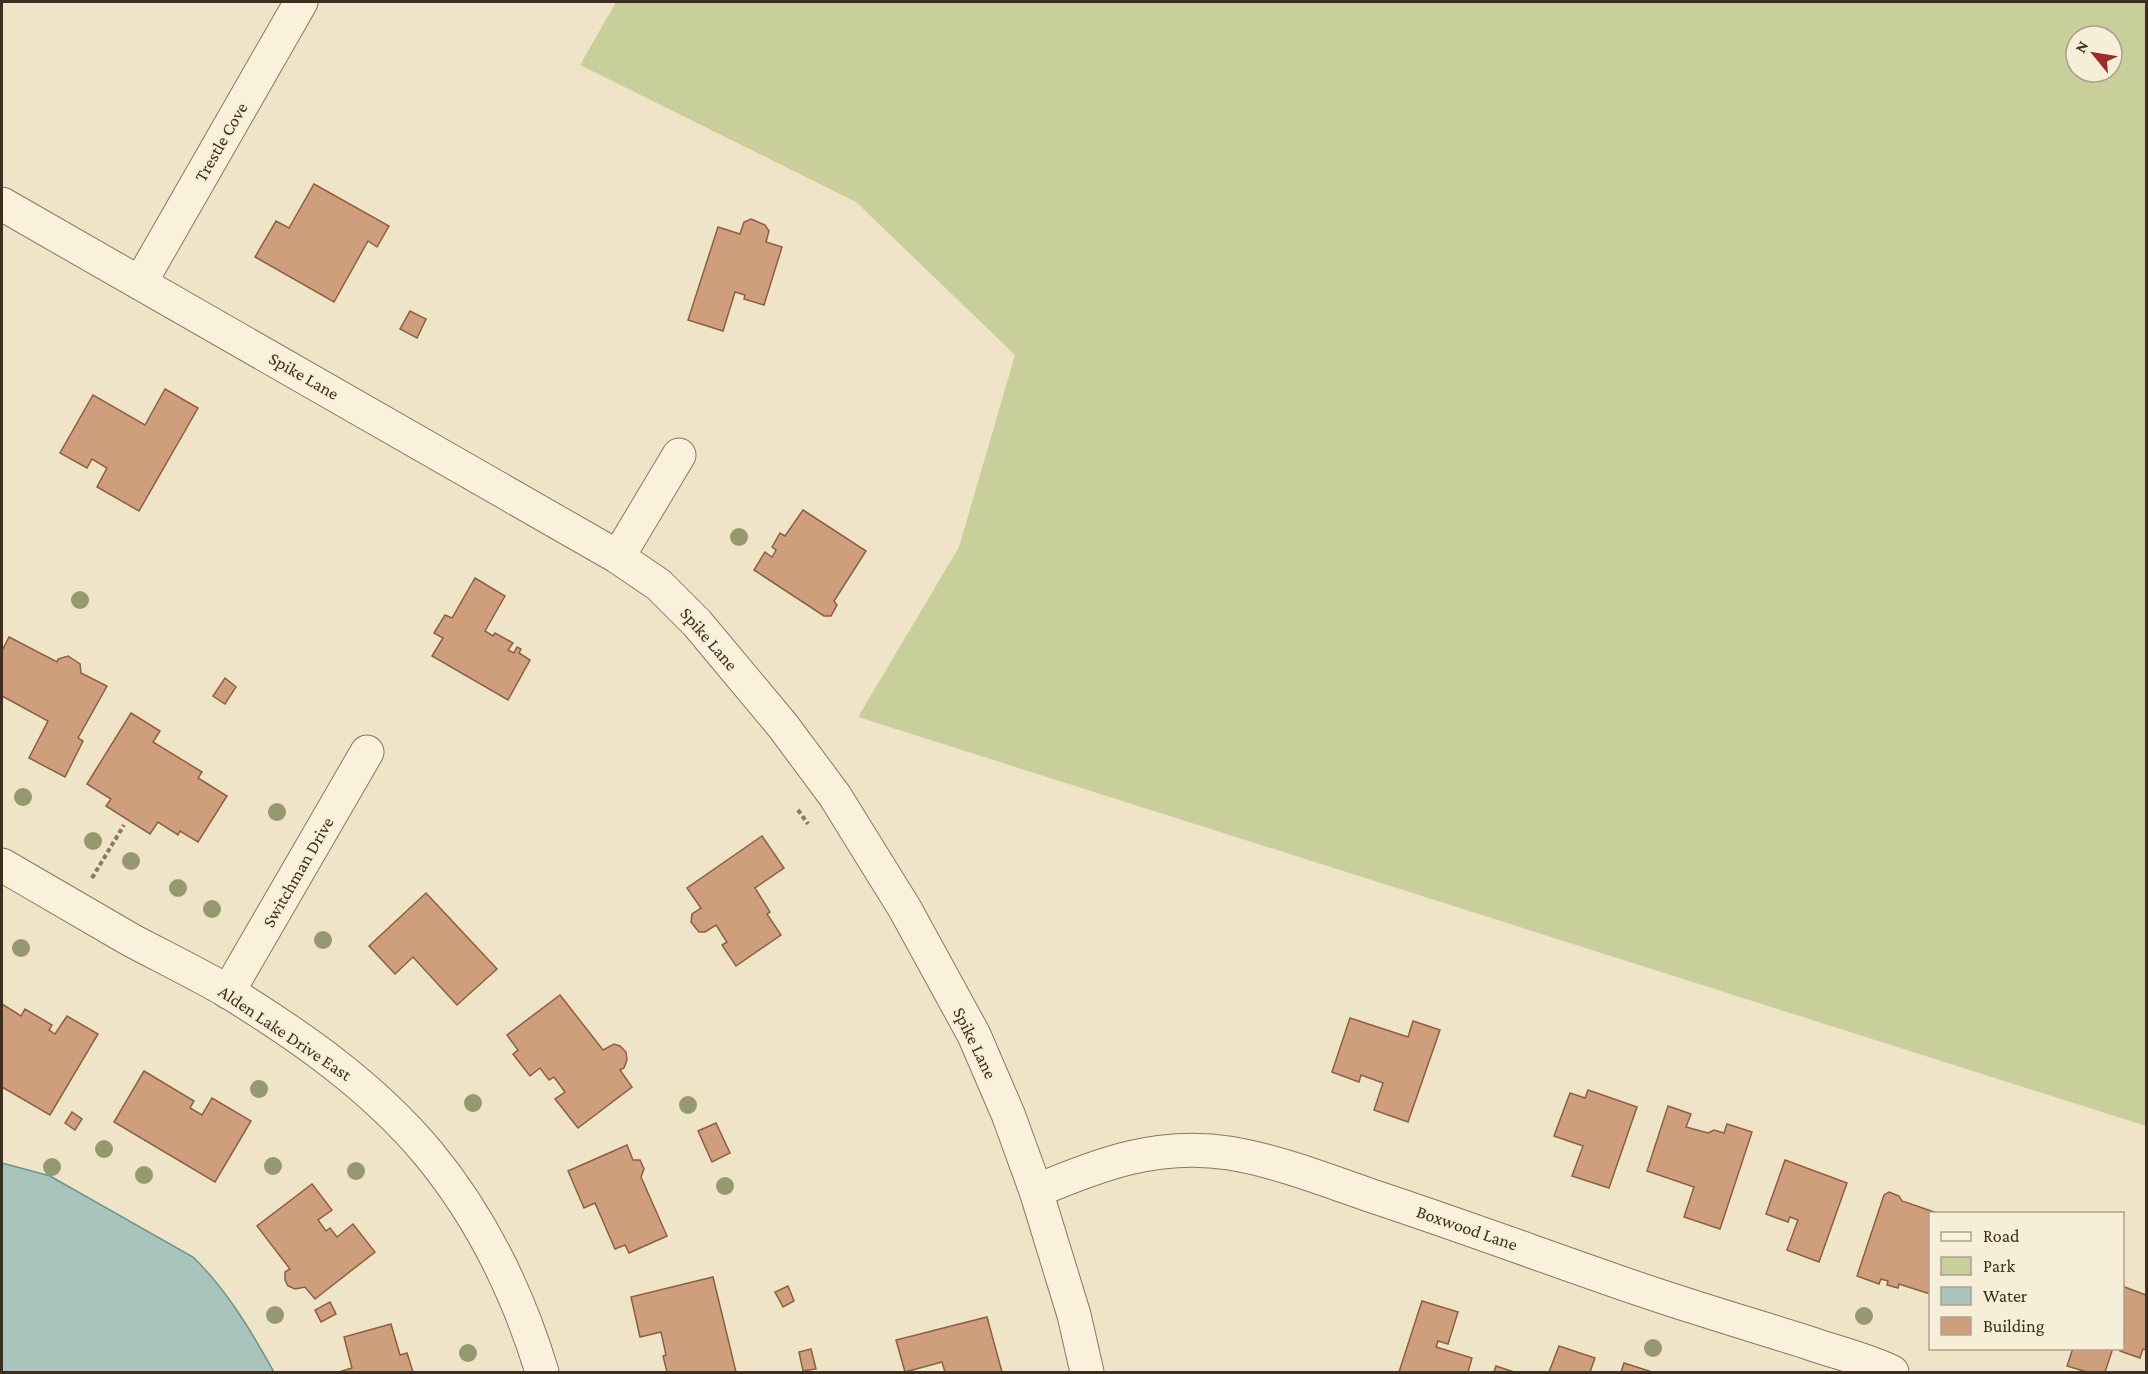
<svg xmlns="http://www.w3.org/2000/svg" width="2148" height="1374" font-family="'Crimson Pro',serif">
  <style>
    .green { fill: #c9cf9b; fill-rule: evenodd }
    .water { fill: #a9c4bc; stroke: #6f938a; stroke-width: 1.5 }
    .building { fill: #cf9f7d; stroke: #8d5f41; stroke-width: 1.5 }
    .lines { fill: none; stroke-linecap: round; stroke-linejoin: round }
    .minor-casing { stroke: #8d765c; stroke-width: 35 }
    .path { stroke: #8d765c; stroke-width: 4; stroke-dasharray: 4.5 3; stroke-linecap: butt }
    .minor { stroke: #faf1dc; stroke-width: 33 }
    .tree { fill: #96986f }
    .labels { text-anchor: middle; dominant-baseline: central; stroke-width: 4.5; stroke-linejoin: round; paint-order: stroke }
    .street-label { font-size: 18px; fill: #3d2e20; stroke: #f7eed8 }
  </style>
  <rect width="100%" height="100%" fill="#f0e4c8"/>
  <path class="green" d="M616,2H2146V1126L858,717L959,547L1015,355L856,202L580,65ZM2076,36H2112V72H2076Z"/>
  <path class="water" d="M2,1163L50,1176L193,1257C227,1290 251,1331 274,1372H2Z"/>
  <g class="building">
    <path d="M314,184L389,226L377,247L368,241L334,302L255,257L276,221L289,228Z"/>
    <path d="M751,219L765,225L769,231L766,242L782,247L764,305L744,299L745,295L735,292L723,331L688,320L718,227L740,234L744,222Z"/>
    <path d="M410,311L426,319L417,338L400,329Z"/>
    <path d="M165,389L198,408L139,511L97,487L107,468L92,459L87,468L60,453L93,395L145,425Z"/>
    <path d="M803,510L866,551L834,601L837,605L831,616H824L754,570L765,552L772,557L776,550L772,547L780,533L785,536Z"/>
    <path d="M475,578L505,596L485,631L493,636L495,633L513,643L508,650L514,653L517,647L521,649L519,653L530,660L508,700L432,656L443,638L434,633L445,615L452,618Z"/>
    <path d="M9,637L57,662L58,659L68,656L80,664L81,673L107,686L78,738L83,741L65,777L29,758L48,721L2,696V651Z"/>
    <path d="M225,678L236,687L225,704L213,696Z"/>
    <path d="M131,713L160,731L153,742L202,772L198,778L227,796L198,842L180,831L178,835L158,822L150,834L106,806L111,799L87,784Z"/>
    <path d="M762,836L784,868L755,888L770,912L767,914L781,935L736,966L722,945L727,942L716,925L705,932H699L691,922L692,914L701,908L687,888Z"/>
    <path d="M426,893L497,969L457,1005L413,957L395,974L369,946Z"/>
    <path d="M560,995L603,1050L614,1044L620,1046L626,1052L627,1060L624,1068L620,1070L632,1087L578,1128L555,1099L565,1092L554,1077L549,1080L540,1068L530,1076L513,1054L518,1050L507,1035Z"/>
    <path d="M2,1004L21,1016L25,1009L52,1025L49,1030L55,1034L67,1016L98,1034L50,1115L2,1087Z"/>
    <path d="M1350,1018L1408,1037L1413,1021L1440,1030L1408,1122L1374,1110L1383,1083L1361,1075L1359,1082L1332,1072Z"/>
    <path d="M144,1071L194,1101L190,1108L202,1115L212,1098L251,1121L215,1182L114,1122Z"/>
    <path d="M1588,1090L1637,1107L1609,1188L1572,1176L1583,1146L1554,1136L1570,1093L1585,1098Z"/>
    <path d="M1668,1106L1691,1114L1686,1127L1708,1133L1714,1130L1724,1133L1727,1124L1752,1132L1720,1229L1684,1217L1694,1187L1647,1171Z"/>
    <path d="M72,1112L82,1119L75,1130L65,1123Z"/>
    <path d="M716,1123L730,1153L712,1162L698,1131Z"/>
    <path d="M627,1145L633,1160H640L644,1169L641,1177L667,1236L629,1253L625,1245L615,1249L595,1203L584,1208L568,1171Z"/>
    <path d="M1785,1160L1847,1183L1819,1262L1787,1250L1798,1220L1790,1217L1788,1222L1766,1214Z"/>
    <path d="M312,1184L332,1210L318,1220L326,1231L330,1228L337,1237L353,1224L375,1252L315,1299L305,1287L295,1289L288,1286L285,1280V1272L290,1269L257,1226Z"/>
    <path d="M1889,1192L1899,1196L1902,1201L1940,1214H1930V1294L1899,1284L1898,1288L1887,1285L1888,1281L1881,1279L1879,1284L1857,1276L1884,1195Z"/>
    <path d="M713,1277L736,1372H667L663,1356L666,1355L661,1332L640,1337L631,1297Z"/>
    <path d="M788,1286L794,1301L783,1307L775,1292Z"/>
    <path d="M2122,1286L2146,1295V1350L2143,1349L2140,1358L2120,1351L2124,1341Z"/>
    <path d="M1422,1301L1458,1312L1448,1344L1438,1341L1436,1347L1472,1358L1468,1372H1399Z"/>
    <path d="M330,1302L336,1314L321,1322L315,1310Z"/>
    <path d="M987,1317L1002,1372H945L942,1362L905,1372L896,1340Z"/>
    <path d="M391,1324L400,1355L407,1353L413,1372H339L352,1368L344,1337Z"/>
    <path d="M1559,1346L1595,1358L1590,1372H1549Z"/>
    <path d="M2073,1348H2113L2105,1372H2087L2067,1366Z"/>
    <path d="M811,1349L816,1369L803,1371L799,1352Z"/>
    <path d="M1624,1363L1652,1372H1621Z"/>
    <path d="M1496,1366L1514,1372H1494Z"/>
  </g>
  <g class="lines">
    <g class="minor-casing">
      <g id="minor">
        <path d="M2,204L618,557L659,585L697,623L783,726L835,796L905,909L974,1035L1008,1114L1036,1191L1074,1315L1087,1372"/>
        <path d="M140,283L301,2"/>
        <path d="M618,557L679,455"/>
        <path d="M2,865C45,890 88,915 131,940C163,957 196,973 227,991C300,1036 372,1086 428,1153C481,1217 518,1293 542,1372"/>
        <path d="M228,992L367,752"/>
        <path d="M1036,1191C1100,1164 1158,1142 1229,1153C1278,1161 1326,1180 1372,1196C1460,1225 1546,1257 1633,1287C1691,1307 1749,1324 1806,1342C1834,1352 1865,1359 1892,1372"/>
      </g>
    </g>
    <g class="path">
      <path d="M798,810L808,824"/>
      <path d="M92,878L124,825"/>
    </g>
    <use href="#minor" class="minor"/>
  </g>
  <g class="tree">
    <circle cx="739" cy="537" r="9"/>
    <circle cx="80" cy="600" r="9"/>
    <circle cx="23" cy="797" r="9"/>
    <circle cx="277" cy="812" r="9"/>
    <circle cx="93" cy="841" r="9"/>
    <circle cx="131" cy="861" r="9"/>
    <circle cx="178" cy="888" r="9"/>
    <circle cx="212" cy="909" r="9"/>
    <circle cx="323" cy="940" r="9"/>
    <circle cx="21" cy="948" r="9"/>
    <circle cx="259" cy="1089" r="9"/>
    <circle cx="473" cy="1103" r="9"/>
    <circle cx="688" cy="1105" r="9"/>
    <circle cx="104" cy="1149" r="9"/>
    <circle cx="273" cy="1166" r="9"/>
    <circle cx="52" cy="1167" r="9"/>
    <circle cx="356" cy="1171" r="9"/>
    <circle cx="144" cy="1175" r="9"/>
    <circle cx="725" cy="1186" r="9"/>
    <circle cx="275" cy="1315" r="9"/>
    <circle cx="1864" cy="1316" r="9"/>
    <circle cx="1653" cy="1348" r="9"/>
    <circle cx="468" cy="1353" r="9"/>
  </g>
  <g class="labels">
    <g class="street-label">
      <text transform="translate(221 142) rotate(-60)">Trestle Cove</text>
      <text transform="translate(304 376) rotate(30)">Spike Lane</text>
      <text transform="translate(709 639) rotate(49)">Spike Lane</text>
      <text transform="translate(298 872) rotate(-60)">Switchman Drive</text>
      <text transform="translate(285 1033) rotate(34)">Alden Lake Drive East</text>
      <text transform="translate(975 1043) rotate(64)">Spike Lane</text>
      <text transform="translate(1467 1228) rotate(19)">Boxwood Lane</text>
    </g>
  </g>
  <rect width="2148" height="1374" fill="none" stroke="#3d2e20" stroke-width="6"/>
  <rect x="1929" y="1212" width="195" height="138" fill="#f7eed8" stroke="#ada18e" stroke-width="1.5"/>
  <rect x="1941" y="1232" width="30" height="9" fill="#faf1dc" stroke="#ada18e" stroke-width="1.5"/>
  <text x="1983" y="1242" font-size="18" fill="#3d2e20">Road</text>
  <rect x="1941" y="1257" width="30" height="18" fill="#c9cf9b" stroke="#ada18e" stroke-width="1.5"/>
  <text x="1983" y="1272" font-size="18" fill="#3d2e20">Park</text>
  <rect x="1941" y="1287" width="30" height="18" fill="#a9c4bc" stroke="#ada18e" stroke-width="1.5"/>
  <text x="1983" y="1302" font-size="18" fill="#3d2e20">Water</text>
  <rect x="1941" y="1317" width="30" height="18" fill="#cf9f7d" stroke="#ada18e" stroke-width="1.5"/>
  <text x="1983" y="1332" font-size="18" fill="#3d2e20">Building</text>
  <g transform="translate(2094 54) rotate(300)"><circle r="28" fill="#f7eed8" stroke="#ada18e" stroke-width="1.5"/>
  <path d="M0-4.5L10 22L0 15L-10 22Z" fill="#9e2a2b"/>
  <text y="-9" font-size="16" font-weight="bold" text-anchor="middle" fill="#3d2e20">N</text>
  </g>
</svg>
